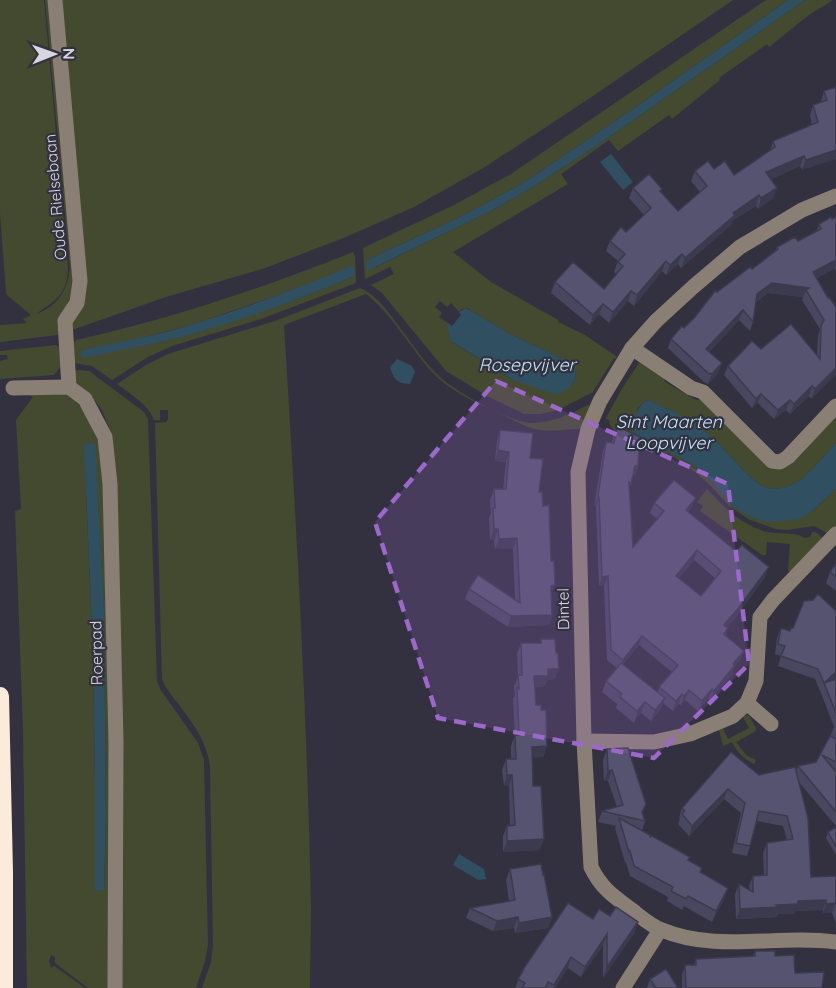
<svg xmlns="http://www.w3.org/2000/svg" width="836" height="988" font-family="Quicksand,sans-serif">
  <style>
    .green { fill: #444a30; fill-rule: evenodd }
    .water { fill: #304f61 }
    .lines { fill: none; stroke-linecap: round; stroke-linejoin: round }
    .minor { stroke: #8a7f74; stroke-width: 15 }
    .highway { stroke: #fbebda; stroke-width: 18 }
    .wall { fill: #494760; fill-rule: evenodd }
    .shaded-wall { fill: #3c3a4e }
    .building { fill: #555370; stroke: #3c3a4e; stroke-width: 1.5; fill-rule: evenodd }
    .marked { fill: #9c68cb; fill-opacity: 0.2; stroke: #9c68cb; stroke-width: 4.5; stroke-dasharray: 12 8; stroke-linejoin: round }
    .labels { text-anchor: middle; dominant-baseline: central; stroke-width: 4.5; stroke-linejoin: round; paint-order: stroke }
    .street-label { font-size: 16px; fill: #d8d7e0; stroke: #333140 }
    .water-label { font-size: 18px; font-style: italic; fill: #c2e4f9; stroke: #333140 }
  </style>
  <rect width="100%" height="100%" fill="#333140"/>
  <g class="green">
    <path d="M0,0H44L68,268C67,295 56,300 36,314C57,307 68,290 70,268L45,0H50L74,291L59,333L57,335L0,342V325L27,323L23,319L31,315L7,295L6,292L0,213Z"/>
    <path d="M59,0H733L590,98L485,167L414,207L346,237L265,268L166,297L72,330L71,318L83,301Z"/>
    <path d="M766,0H788L640,104L523,183L458,218L367,260L376,267L489,212L533,187L605,140L805,0H833L809,15L769,47L767,44L719,78L720,80L672,119L669,115L618,151L609,140L561,174L568,184L453,252L491,282L558,320V322L585,335L617,357L615,359L614,358L593,392L558,410L541,414H524L487,396L446,371L382,293L371,285L394,274L390,267L365,279L363,248L454,205L511,174ZM440,301L447,307L451,303L459,312L462,309L468,308L471,311L510,334L574,364L576,376L571,386L513,380L452,342L448,330V323L439,317L442,313L435,307Z"/>
    <path d="M353,252L355,256L356,283L261,319L172,346L148,357L112,380L92,366L74,363L73,344L76,340C171,319 263,288 353,252ZM354,266V276L297,299L205,330L159,341L83,350L134,340L191,325L305,286Z"/>
    <path d="M360,288C380,296 394,321 407,337C417,351 427,365 439,376C454,391 511,423 532,423C552,423 570,414 588,405L590,406L581,429C568,429 551,432 539,430C526,428 513,420 501,414C475,402 451,392 431,371C409,346 392,314 366,294L284,325C296,519 307,712 311,906C311,933 310,961 310,988H202L211,962L213,946L210,766C206,734 183,712 165,686L162,679L155,423L167,422V420H168V410H160V420H154C148,404 130,394 117,384L146,365L168,354L275,321Z"/>
    <path d="M56,345L59,347L61,366L54,375L0,379V361L8,359L7,355H0V351Z"/>
    <path d="M643,362L662,372L665,382L696,400L701,399L769,467L821,430L836,417V443C827,452 807,477 797,482C787,488 775,491 765,487C751,482 727,451 714,439C700,427 664,405 646,400L638,408L631,427L636,434L693,465L712,482L811,512L836,489V533L833,536L814,526L787,530L776,529L750,520L730,507L711,486L689,467L670,455L636,442L620,434L613,430L610,425L609,420L606,419L608,414L623,387L639,363Z"/>
    <path d="M78,370L89,371L144,412L148,419L157,681L160,689L198,743L204,760L208,945L205,961L196,988H119L111,432L102,410L92,397L77,383L75,380V371Z"/>
    <path d="M61,392C88,405 92,422 101,448L110,646L109,988H88L55,963V957L51,955L49,961L51,968L54,966L85,988H27L23,731L15,511L21,509L16,420L33,397L27,394ZM94,443L104,610L106,815L104,890H95V777L93,652L86,494Z"/>
    <path d="M707,489C725,508 738,522 763,531C775,535 796,531 804,538L810,537L812,532C818,531 822,538 825,543L794,571H788L790,544L767,542L766,555H762L700,511L703,506L697,502Z"/>
    <path d="M747,715L749,716L756,728V731L736,742L746,755L756,760L754,764C744,759 737,752 732,742L723,746L719,730L723,729L725,730L724,731L728,739L749,728L743,717Z"/>
  </g>
  <g class="water">
    <path d="M788,0H805L605,140L533,187L489,212L367,271V260L458,218L523,183L640,104Z"/>
    <path d="M611,154L633,182L623,190L600,162Z"/>
    <path d="M354,265V276C306,297 256,315 206,330C166,342 124,349 84,358L80,354L83,350C119,342 155,336 190,325C245,308 300,288 354,265Z"/>
    <path d="M466,308L510,334L574,364L576,376L571,386L563,392L554,394L513,380L451,341L448,330V323L452,326L461,315L459,312Z"/>
    <path d="M397,359L412,366L415,372L410,384C397,384 393,378 390,367Z"/>
    <path d="M646,400C664,405 700,426 714,439C727,451 751,482 765,487C776,491 787,488 797,482C807,477 827,452 836,443V489L811,512L799,519L770,522L756,519L745,514L733,507L712,482L693,465L636,434L631,427C633,416 638,408 646,400Z"/>
    <path d="M95,443L104,610L106,815L104,890H95V777L93,652L84,446L85,444Z"/>
    <path d="M459,854L484,869L486,879L478,880L453,865Z"/>
  </g>
  <g class="lines">
    <g class="minor">
      <path d="M55,0L80,281L77,303L65,321L69,387"/>
      <path d="M836,196L802,210L740,247L693,287L656,321L632,348L600,401L588,429L578,472L584,741L591,867C601,888 613,896 632,910C641,917 651,926 662,930C717,953 779,934 836,942"/>
      <path d="M632,348L691,388L703,392L772,461L780,462L788,457L836,406"/>
      <path d="M13,388L69,387L85,399L105,437L110,484L116,742L115,988"/>
      <path d="M747,703L771,724"/>
      <path d="M584,741L654,742L690,734L733,716L747,703L756,681L760,617L773,600L836,534"/>
      <path d="M623,988L660,930"/>
    </g>
    <path class="highway" d="M0,696L4,872V988"/>
  </g>
  <g class="wall">
    <path d="M836,87L802,170L800,166L771,179L777,188L773,198L758,209L756,206L733,220L731,225L681,268L678,264L666,275L662,271L634,306L628,301L609,323L599,314L590,325L551,293L555,282L604,289L617,274L614,272L618,261L606,251L610,241L626,232L644,215L629,198L633,188L662,189L661,191L678,211L700,192L691,181L695,171L714,169L734,175L770,151L773,141L812,125L810,115L813,105L821,102L824,91Z"/>
    <path d="M836,217V271L835,268L817,278L836,374L811,399L809,396L790,414L786,410L774,419L758,403L752,408L724,375L728,366L761,349L817,355L818,336L820,329L802,300L803,297L768,293L756,302L753,322L750,331L739,320L709,352L722,363L718,373L708,384L704,382L668,348L671,339L684,328L717,292L752,269L775,251L777,247L798,241L816,232L819,224Z"/>
    <path d="M617,426L638,466L635,476H633L629,489L633,547L657,519L650,513L654,503L692,507L688,512L765,577L727,627L726,636L744,651L740,660L734,667L732,675L710,700L708,699L698,711L685,700L681,705L679,704L673,711L663,703L661,709L651,721L641,713L636,718L634,723L616,708L617,704L602,692L606,681L617,668L607,660L604,586H599L596,506H594L603,451L606,442L612,443L613,436ZM694,560L715,578L701,596L679,578ZM639,645L672,672L659,687L658,692L623,664Z"/>
    <path d="M500,430L530,458L543,506L552,615L549,625L508,627L465,599L469,589L515,600L513,549H495L494,540H490L489,518L491,513L490,500L494,489H503L506,462L495,461L497,441Z"/>
    <path d="M836,564V591L826,583L830,572Z"/>
    <path d="M836,611V825H835L798,781L811,877L836,876V923L832,913H823V910L795,911V914H778L777,917L736,919L735,894L739,884L750,890L749,886L753,876L764,875L763,853L767,843L787,840L783,826L757,821L750,846L747,856L732,853L741,813L724,799L689,836L678,824L680,819L679,818L682,808L759,775L796,771L798,766L816,762L830,736L834,727L821,693L815,679L778,666L781,656L775,654L777,638L781,628L790,631L793,628Z"/>
    <path d="M541,639L555,679L547,680L545,686L535,687L536,705L547,746L543,757H532L533,786L540,850L503,852V836L507,826L510,825L509,786H504L502,770L506,759H511V746L515,735L513,699L515,695L514,686L518,677L517,654L521,643H540Z"/>
    <path d="M607,749L646,804L643,813L645,821L642,830L650,837L702,868L701,873L728,888L724,899L712,922L684,906L682,910L667,901L668,897L630,876L626,862H625L615,828L616,826L598,822L602,811L617,807L608,781H604L603,760Z"/>
    <path d="M836,827V855L826,838L828,832Z"/>
    <path d="M510,869L552,917L548,928L515,933L514,928L493,931L466,918L470,908L509,901L506,880Z"/>
    <path d="M610,916L638,922L634,933L603,978V945L581,977L568,968L555,988H515L522,971L593,919Z"/>
    <path d="M755,951L775,956L795,973L822,988H682V975L685,965H694L696,959L753,956Z"/>
    <path d="M650,979L678,988H647Z"/>
  </g>
  <g class="shaded-wall">
    <path d="M836,150V159L802,170L806,160Z"/>
    <path d="M804,156L800,166L763,182L766,172Z"/>
    <path d="M777,188L773,198L758,209L761,198Z"/>
    <path d="M759,195L756,206L733,220L731,225L681,268L685,258L733,213Z"/>
    <path d="M682,254L678,264L666,275L670,265Z"/>
    <path d="M836,260V264L835,268L810,281L813,272Z"/>
    <path d="M666,261L662,271L634,306L637,295Z"/>
    <path d="M772,283L809,288L806,290L803,297L768,293L754,303L757,294Z"/>
    <path d="M631,291L628,301L609,323L613,312Z"/>
    <path d="M603,304L599,314L590,325L593,315Z"/>
    <path d="M743,310L739,320L703,359L706,349Z"/>
    <path d="M722,363L718,373L708,384L712,374Z"/>
    <path d="M836,368V374L811,399L815,389Z"/>
    <path d="M812,386L809,396L790,414L794,404Z"/>
    <path d="M761,394L758,403L752,408L756,399Z"/>
    <path d="M790,400L786,410L774,419L778,410Z"/>
    <path d="M498,450L509,452L506,462L495,461Z"/>
    <path d="M635,466H638L635,476L631,475Z"/>
    <path d="M598,496L599,497L596,506H594Z"/>
    <path d="M696,498L692,507L682,519L686,510Z"/>
    <path d="M494,529H498L494,540H490Z"/>
    <path d="M517,538L513,549H495L499,539Z"/>
    <path d="M697,550L694,560L673,585L676,576Z"/>
    <path d="M769,567L765,577L737,616L721,635L724,625Z"/>
    <path d="M608,576L604,586H599L602,577Z"/>
    <path d="M555,585L551,596V586Z"/>
    <path d="M552,615L549,625L508,627L511,616Z"/>
    <path d="M642,636L639,645L619,669L623,660Z"/>
    <path d="M744,651L740,660L734,667L732,675L710,700L714,691L733,664Z"/>
    <path d="M548,669H559L555,679L547,680L545,686L531,687L534,676Z"/>
    <path d="M836,672V679L824,683L821,693L824,683Z"/>
    <path d="M712,689L708,699L698,711L702,701Z"/>
    <path d="M689,690L685,700L681,705L684,696Z"/>
    <path d="M682,694L679,704L673,711L676,701Z"/>
    <path d="M665,698L661,709L651,721L655,710Z"/>
    <path d="M645,702L641,713L636,718L638,710Z"/>
    <path d="M547,746L543,757L528,758L532,747Z"/>
    <path d="M612,770L608,781H604L608,771Z"/>
    <path d="M507,775H512L509,786H504Z"/>
    <path d="M728,789L724,799L689,836L692,826Z"/>
    <path d="M544,839L540,850L503,852L507,841Z"/>
    <path d="M728,888L724,899L712,922L716,911Z"/>
    <path d="M826,900L823,910L795,911V914H778L777,917L736,919L740,909L798,901Z"/>
    <path d="M835,903L832,913H823L826,904Z"/>
    <path d="M518,917L514,928L493,931L497,921Z"/>
    <path d="M552,917L548,928L515,933L519,923Z"/>
    <path d="M638,922L634,933L603,978L607,967Z"/>
    <path d="M607,934L603,945L581,977L585,967Z"/>
    <path d="M571,957L568,968L555,988H553Z"/>
  </g>
  <g class="building">
    <path d="M836,87V150L806,160L804,156L766,172L777,188L761,198L759,195L733,213L735,215L685,258L682,254L670,265L666,261L637,295L631,291L613,312L603,304L593,315L555,282L573,262L604,289L623,266L618,262L625,254L610,241L621,227L626,232L651,208L633,188L649,174L662,189L660,191L678,211L707,186L695,171L708,161L714,169L725,161L734,175L775,147L773,141L818,122L813,105L827,100L824,91Z"/>
    <path d="M831,217L832,219L836,217V260L813,272L828,298L829,297L836,307V368L815,389L812,386L794,404L790,400L778,410L761,394L756,399L728,366L752,341L761,349L791,324L820,359L821,326L824,320L806,290L809,288L772,283L757,294L753,322L743,310L706,349L722,363L712,374L708,373L671,339L682,326L684,328L695,317L715,291L717,292L750,267L752,269L778,249L777,247L795,237L798,241L821,229L819,224Z"/>
    <path d="M617,426L640,437L638,466H635L631,484L629,482L633,547L664,511L654,503L674,480L696,498L686,510L736,551L742,545L769,567L740,606L724,625L728,628L724,634L744,651L733,664L735,665L714,691L712,689L702,701L689,690L684,696L682,694L676,701L659,687L678,665L642,636L623,660L611,650L608,576L602,577L599,497L598,496L606,442L614,443ZM697,550L721,571L701,596L676,576Z"/>
    <path d="M500,430L533,433L530,458L543,459L539,492H542L543,506L549,505L551,561H554L555,585L551,586L552,615L511,616L469,589L478,575L520,603L517,538L499,539L498,529H494L493,508H495L494,489H506L509,452L498,450Z"/>
    <path d="M836,564V577L830,572Z"/>
    <path d="M818,594L836,611V672L824,683L818,669L781,656L785,646L778,644L781,628L790,631L791,628H793L804,601L813,600Z"/>
    <path d="M541,639H555L556,653H558L559,669H548V676H534L536,705H541V710H546L547,746L532,747L533,786H541L544,839L507,841V826L515,825L512,775H507L506,759H516L515,735H519L517,688L519,689L518,675H522L521,643H541Z"/>
    <path d="M621,663L665,698L655,710L645,702L638,710V712L620,697L622,694L606,681Z"/>
    <path d="M836,679V713L824,683Z"/>
    <path d="M830,736L836,739V762L822,755L836,772V812L798,766L816,762Z"/>
    <path d="M628,748L646,804L642,812L645,821L602,811L623,805L612,770L608,771L607,749Z"/>
    <path d="M731,752L759,775L795,767L808,818L811,877L836,876V905L835,903L826,904V900L798,901V904L776,905L780,907L740,909L739,884L753,892V876L767,875V843L793,839L787,816L759,811L750,846L736,843L745,803L728,789L692,826L682,814L685,811L682,808Z"/>
    <path d="M619,818L650,835V837L652,836L690,857L688,860L702,868L700,872L728,888L716,911L688,896L686,899L671,891L673,887L634,866L630,851L629,852Z"/>
    <path d="M836,827V847L828,832Z"/>
    <path d="M541,864L543,875L544,874L552,917L519,923L518,917L497,921L470,908L515,900L510,869Z"/>
    <path d="M568,903L593,919L599,909L610,916L616,907L638,922L607,967V934L585,967L571,957L554,985L548,982L545,988H522L525,983L518,979L523,971H522Z"/>
    <path d="M755,951H775V956L794,955L795,973L824,972L822,988H686L685,965H696V959L755,956Z"/>
    <path d="M666,969L678,988H656L650,979Z"/>
  </g>
  <path class="marked" d="M496,381L728,484L749,664L654,758L438,718L375,522Z"/>
  <g class="labels">
    <g class="street-label">
      <text transform="translate(55 197) rotate(-95)">Oude Rielsebaan</text>
      <text transform="translate(563 609) rotate(-91)">Dintel</text>
      <text transform="translate(96 653) rotate(-91)">Roerpad</text>
    </g>
    <g class="water-label">
      <text x="527" y="364">Rosepvijver</text>
      <text x="669" y="421">Sint Maarten<tspan x="669" dy="21">Loopvijver</tspan></text>
    </g>
  </g>
  <g transform="translate(54 54) rotate(89)" stroke="#333140" stroke-width="4.5" paint-order="stroke">
  <path d="M0-4.5L10 22L0 15L-10 22Z" fill="#d8d7e0"/>
  <text y="-9" font-size="16" font-weight="bold" text-anchor="middle" fill="#d8d7e0">N</text>
  </g>
</svg>
